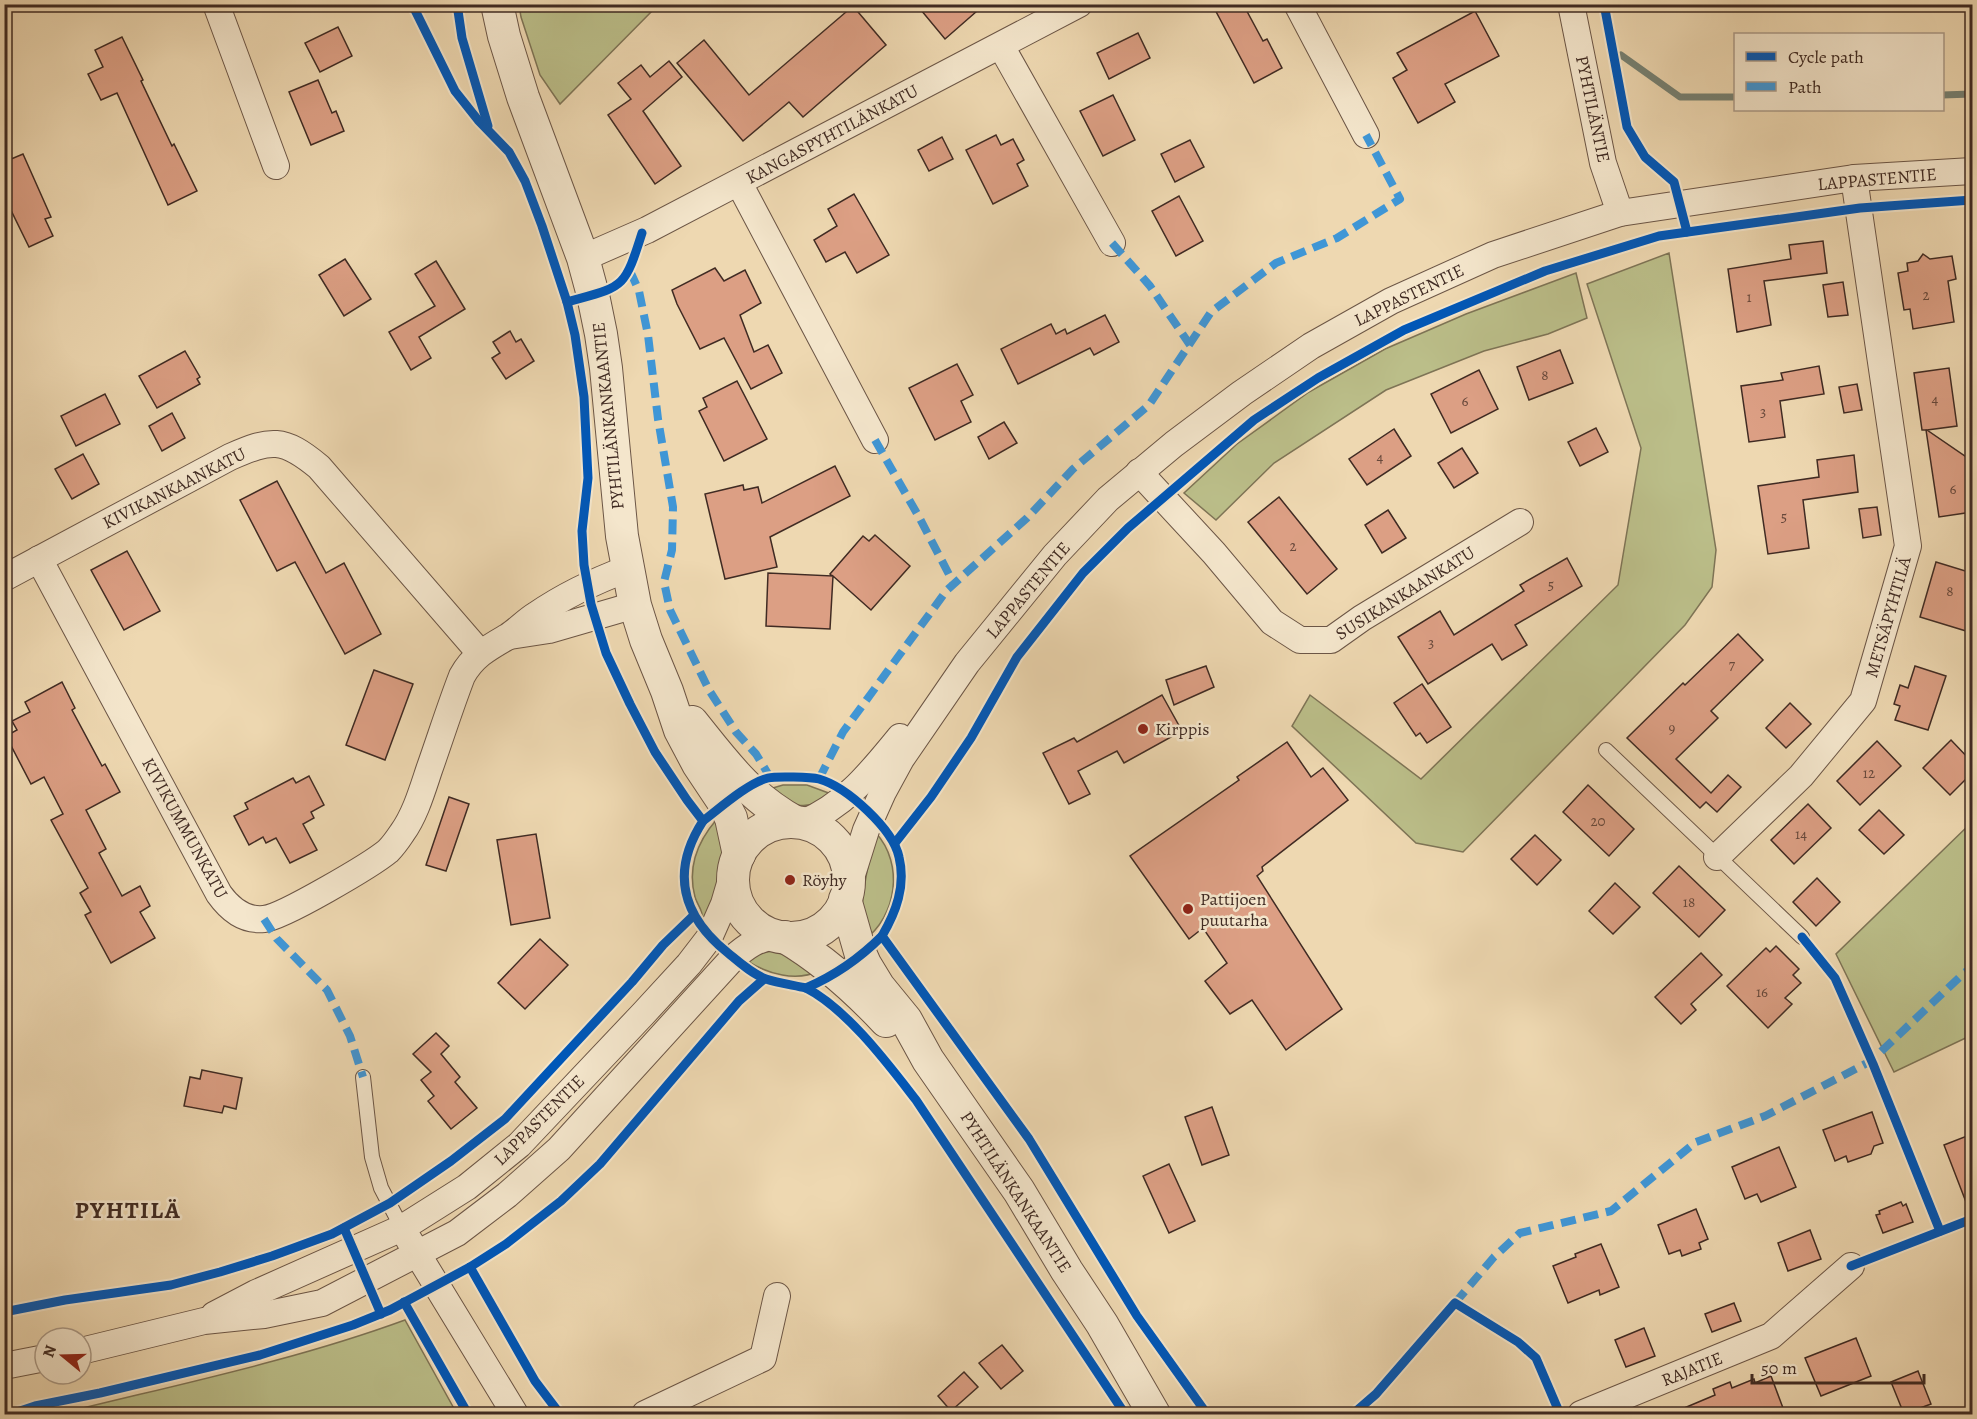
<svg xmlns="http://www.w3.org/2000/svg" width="1977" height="1419" font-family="Alegreya,serif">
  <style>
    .green { fill: #bbbe89; stroke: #7e7456; stroke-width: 1.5 }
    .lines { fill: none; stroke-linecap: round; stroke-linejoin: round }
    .stream { stroke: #768173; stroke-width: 7 }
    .building { fill: #dc9f84; stroke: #402b23; stroke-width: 1.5 }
    .service-casing { stroke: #6c5646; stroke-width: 16 }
    .minor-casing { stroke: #6c5646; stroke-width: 28 }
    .tertiary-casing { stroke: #6c5646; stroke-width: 34 }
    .service { stroke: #f4e6cc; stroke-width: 14 }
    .minor { stroke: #f4e6cc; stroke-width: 26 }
    .tertiary { stroke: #f4e6cc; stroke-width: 32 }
    .quiet { stroke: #3f96d6; stroke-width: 8; stroke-dasharray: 15 8; stroke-linecap: butt }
    .cycleway-casing { stroke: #f4e6cc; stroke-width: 13 }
    .cycleway { stroke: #0057b8; stroke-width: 9 }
    .poi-dot { fill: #8f2418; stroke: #f4e6cc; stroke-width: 2 }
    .labels { text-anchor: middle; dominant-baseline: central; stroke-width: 5; stroke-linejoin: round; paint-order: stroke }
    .number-label { font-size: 15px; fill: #67483b }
    .street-label { font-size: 18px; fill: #402b23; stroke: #f4e6cc }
    .poi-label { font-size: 18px; fill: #402b23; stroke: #f4e6cc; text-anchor: start }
    .district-label { font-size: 24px; font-weight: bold; letter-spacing: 1.5px; fill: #402b23; stroke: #f4e6cc }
  </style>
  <rect width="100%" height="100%" fill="#eed8b1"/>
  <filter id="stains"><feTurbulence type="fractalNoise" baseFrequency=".00333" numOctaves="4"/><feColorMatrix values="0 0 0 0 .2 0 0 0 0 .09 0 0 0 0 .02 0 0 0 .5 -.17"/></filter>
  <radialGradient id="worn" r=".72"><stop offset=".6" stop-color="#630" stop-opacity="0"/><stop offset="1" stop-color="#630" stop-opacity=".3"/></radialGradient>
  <g class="green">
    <path d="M519,5V4L658,5L560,104L540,75L521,17Z"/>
    <path d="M1669,253L1716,550L1712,587L1685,625L1463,852L1416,843L1292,726L1310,695L1421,779L1618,585L1641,448L1587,284Z"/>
    <path d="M1576,273L1587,318L1548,334L1484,351L1386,390L1274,463L1216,520L1184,493L1237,444L1309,392L1385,349L1466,314Z"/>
    <path d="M783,785H807L834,795C803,813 794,806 766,790Z"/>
    <path d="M717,819C719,828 723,838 723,847C725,874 714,899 706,923L702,919C704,911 697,905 695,897C687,867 697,842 717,819Z"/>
    <path d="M1972,822V1035L1894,1072L1836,954Z"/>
    <path d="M876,833C904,864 897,916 864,940C856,914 869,859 876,833Z"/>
    <path d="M776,950L790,953L819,971C796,982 768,974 747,961L758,954Z"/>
    <path d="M405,1320L457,1414H59C175,1385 293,1361 405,1320Z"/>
  </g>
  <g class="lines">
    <g class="stream">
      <path d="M1547,4L1548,6"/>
      <path d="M1621,55L1680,97H1736"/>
      <path d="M1942,95L1972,94"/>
    </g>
  </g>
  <g class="building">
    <path d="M916,4H985L945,39Z"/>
    <path d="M1212,4H1243L1263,41L1267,39L1282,68L1254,83Z"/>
    <path d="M853,6L886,45L803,117L789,102L743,141L677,63L704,40L749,95Z"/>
    <path d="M1475,11L1499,56L1445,84L1455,102L1418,123L1393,78L1407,70L1397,53Z"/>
    <path d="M338,27L352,56L320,72L305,43Z"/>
    <path d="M1138,33L1150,58L1109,79L1097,53Z"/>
    <path d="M122,37L143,80L141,81L172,146L174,144L197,191L168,205L117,93L101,100L88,74L103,67L95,50Z"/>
    <path d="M669,61L682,77L643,111L681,166L655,184L608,115L631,99L618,83L641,65L650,77Z"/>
    <path d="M318,80L332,113L336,111L344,131L311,145L289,92Z"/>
    <path d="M1113,95L1135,140L1103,156L1080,111Z"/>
    <path d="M996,135L1001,145L1013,139L1024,160L1017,164L1028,186L993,204L966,150Z"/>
    <path d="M942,137L953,159L929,171L918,150Z"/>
    <path d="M1190,140L1204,167L1175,182L1161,154Z"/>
    <path d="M23,154L51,217L45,219L53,236L29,247L4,196V162Z"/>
    <path d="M854,194L889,255L857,273L845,252L826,262L814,240L837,226L828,209Z"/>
    <path d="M1179,196L1203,241L1176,256L1152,211Z"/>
    <path d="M1823,241L1827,273L1764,281L1771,325L1737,332L1728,269L1791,259L1789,245Z"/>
    <path d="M1923,254L1930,259L1952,256L1956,279L1948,281L1954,322L1913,329L1910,309L1904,310L1898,273L1908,271L1907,263L1918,261Z"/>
    <path d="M345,259L371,299L344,316L319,275Z"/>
    <path d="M436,261L465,309L419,337L431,358L411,370L389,332L435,306L415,274Z"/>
    <path d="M715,268L724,281L745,270L761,303L740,315L754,352L768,345L782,373L751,389L724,338L700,349L677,304L672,290Z"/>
    <path d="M1843,282L1848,315L1828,317L1823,285Z"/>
    <path d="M1105,315L1119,342L1094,355L1090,348L1018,384L1001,349L1051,324L1056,334L1065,329L1067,334Z"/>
    <path d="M510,331L516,342L521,339L534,361L506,379L492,358L500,353L493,342Z"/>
    <path d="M1560,350L1573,383L1529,400L1517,367Z"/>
    <path d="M185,351L200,377L197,379L200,384L157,408L139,376Z"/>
    <path d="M957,364L973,395L961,401L971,422L935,440L909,388Z"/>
    <path d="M1819,366L1824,394L1780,401L1785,437L1749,442L1741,386L1783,380L1781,373Z"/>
    <path d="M1949,368L1957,426L1927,430L1972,461V512L1939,517L1926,430H1922L1914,373Z"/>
    <path d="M1479,370L1498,409L1451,433L1431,394Z"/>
    <path d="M737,381L767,439L724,461L699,411L707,407L703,398Z"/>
    <path d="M1857,384L1862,410L1844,413L1839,387Z"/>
    <path d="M105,394L120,424L76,446L61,416Z"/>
    <path d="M172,413L185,438L162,451L149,426Z"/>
    <path d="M1004,422L1017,443L989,459L978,437Z"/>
    <path d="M1596,428L1608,452L1580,466L1568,442Z"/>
    <path d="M1394,429L1411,456L1367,485L1349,459Z"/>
    <path d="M1462,448L1478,473L1454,488L1438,463Z"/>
    <path d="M83,454L99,484L72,499L55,469Z"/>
    <path d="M1854,455L1858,492L1803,500L1809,548L1768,554L1758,486L1819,477L1817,460Z"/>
    <path d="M835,466L850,496L770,537L777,567L725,579L705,494L743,485L744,490L758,487L762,503Z"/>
    <path d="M277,481L326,573L344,563L381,634L345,654L295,562L277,571L240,500Z"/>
    <path d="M1279,497L1337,569L1307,594L1248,522Z"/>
    <path d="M1877,507L1881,535L1863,538L1859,509Z"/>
    <path d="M1388,510L1406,538L1382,553L1365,525Z"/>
    <path d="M875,535L910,566L871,610L833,576L830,629L766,626L768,573L832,576L830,574L863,536L869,541Z"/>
    <path d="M127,551L160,611L124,630L91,570Z"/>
    <path d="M1567,558L1582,586L1515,625L1527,645L1502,660L1492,644L1428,684L1398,637L1440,611L1454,635L1524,591L1520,585Z"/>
    <path d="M1936,562L1972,573V610L1966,631L1920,617Z"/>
    <path d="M1738,634L1763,660L1711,711L1718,718L1676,759L1711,793L1728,775L1741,787L1717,812L1706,802L1700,808L1627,738L1683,683L1685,685Z"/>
    <path d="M1206,666L1214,687L1174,705L1166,680Z"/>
    <path d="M1915,666L1946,676L1928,730L1895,720L1900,706L1894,704L1900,685L1908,688Z"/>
    <path d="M374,670L413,684L385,760L346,745Z"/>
    <path d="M62,682L75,708L72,710L102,766L105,764L120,792L86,810L106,849L99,853L122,896L140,886L150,906L140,912L155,938L111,963L85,915L91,912L80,893L88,888L51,820L63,814L44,777L31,784L6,736L17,730L12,721L30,712L25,702Z"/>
    <path d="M1422,684L1451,727L1427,743L1420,733L1416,736L1394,703Z"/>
    <path d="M1162,695L1182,731L1124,763L1117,751L1078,771L1090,794L1069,804L1043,753L1074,738L1077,742Z"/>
    <path d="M1790,703L1811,724L1786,748L1766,728Z"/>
    <path d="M1951,740L1972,762V773L1950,795L1923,768Z"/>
    <path d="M1877,741L1901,766L1860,805L1837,781Z"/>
    <path d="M1287,742L1311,777L1323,768L1348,800L1262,867L1263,871L1257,876L1342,1009L1286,1050L1252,1000L1230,1014L1205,981L1227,963L1203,928L1189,939L1130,856L1239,780L1237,777Z"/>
    <path d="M309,776L324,805L311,812L314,818L303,824L317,850L290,863L276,838L266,843L263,837L249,845L234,816L248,809L245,803L293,778L296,783Z"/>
    <path d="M1588,785L1634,829L1609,856L1563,812Z"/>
    <path d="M449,797L469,804L446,871L426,865Z"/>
    <path d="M1808,804L1831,828L1794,864L1771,840Z"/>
    <path d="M1879,810L1904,835L1884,854L1859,830Z"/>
    <path d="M536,834L550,918L511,925L497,840Z"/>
    <path d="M1535,835L1561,860L1537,885L1511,859Z"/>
    <path d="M1679,866L1725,910L1699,937L1653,893Z"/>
    <path d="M1817,878L1840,902L1816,926L1793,902Z"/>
    <path d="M1615,883L1640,907L1613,934L1589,911Z"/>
    <path d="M540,939L568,965L525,1009L498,983Z"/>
    <path d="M1776,946L1799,969L1793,975L1801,983L1785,998L1792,1004L1768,1028L1727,986L1766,948L1770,952Z"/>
    <path d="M1701,953L1722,975L1691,1004L1696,1010L1681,1024L1655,997Z"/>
    <path d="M436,1033L449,1046L441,1054L460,1077L455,1082L477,1108L451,1129L428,1101L434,1096L421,1080L431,1072L413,1054Z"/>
    <path d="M202,1070L242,1078L236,1109L224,1106L222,1113L184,1106L190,1077L200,1079Z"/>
    <path d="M1212,1107L1229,1155L1202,1165L1185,1117Z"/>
    <path d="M1872,1112L1883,1143L1874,1146L1871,1154L1848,1162L1846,1156L1835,1161L1823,1130Z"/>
    <path d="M1972,1134V1215H1971L1944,1145Z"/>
    <path d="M1779,1147L1796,1187L1761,1202L1757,1194L1745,1199L1732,1167Z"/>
    <path d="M1169,1164L1195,1221L1169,1233L1143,1176Z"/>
    <path d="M1901,1202L1903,1206L1906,1204L1913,1222L1883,1233L1876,1215L1880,1214L1879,1211Z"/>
    <path d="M1696,1209L1708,1239L1699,1243L1701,1249L1682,1256L1680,1250L1669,1254L1658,1225Z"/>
    <path d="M1810,1230L1821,1259L1788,1271L1778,1243Z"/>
    <path d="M1601,1244L1619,1287L1600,1295L1599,1290L1568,1303L1553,1266L1576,1257L1575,1254Z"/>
    <path d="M1734,1303L1741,1321L1712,1332L1705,1314Z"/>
    <path d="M1644,1328L1655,1356L1626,1367L1615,1340Z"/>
    <path d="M1856,1338L1871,1376L1821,1396L1805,1358Z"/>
    <path d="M1002,1345L1023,1371L1001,1389L979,1363Z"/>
    <path d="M1918,1371L1931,1404L1904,1414L1891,1382Z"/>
    <path d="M964,1372L978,1387L951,1411L938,1396Z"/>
    <path d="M1771,1376L1783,1408L1766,1414H1670L1715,1395L1713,1389L1730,1382L1732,1388L1754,1379L1755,1383Z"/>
  </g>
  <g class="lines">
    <g class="service-casing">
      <g id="service">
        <path d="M1606,750L1802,937"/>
        <path d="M363,1077L372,1157L381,1188L402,1228"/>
      </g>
    </g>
    <g class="minor-casing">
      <g id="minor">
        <path d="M216,4L276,166"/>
        <path d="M1297,4L1366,135"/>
        <path d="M1571,4L1603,163L1620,213"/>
        <path d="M1001,46L1112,243"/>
        <path d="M739,183L875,440"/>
        <path d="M583,258L647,230L1079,4"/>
        <path d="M1139,472L1214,553L1272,622L1300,640H1331L1362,618L1520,522"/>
        <path d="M39,559L219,894C229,908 244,921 264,919C283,917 371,865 388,851C393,846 398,839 402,833C415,815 422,791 429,770C440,739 450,707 462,676C473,656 488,648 507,637C517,631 526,621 536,615C565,595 595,581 627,569"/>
        <path d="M4,578L230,457C271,439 283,437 319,467L480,653"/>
        <path d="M510,636L549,630L635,605"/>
        <path d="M803,823C847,804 871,772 900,737"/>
        <path d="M1717,857L1801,776L1863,701L1908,546L1854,178"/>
        <path d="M849,884L866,830L883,792L901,759L967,663L1055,555L1108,499L1174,444L1242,393L1311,346L1391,301L1493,255L1620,213L1854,178L1972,171"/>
        <path d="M409,1240L515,1414"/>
        <path d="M214,1315L256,1293L402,1228L467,1187L519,1145L643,1014L689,964L709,938L724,904L734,870"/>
        <path d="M81,1351L204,1321L264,1315L322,1303L457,1233L507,1195L559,1149L733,958C747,946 758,938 776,936"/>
        <path d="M4,1366L45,1358"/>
        <path d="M645,1414L763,1358L777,1296"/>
        <path d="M1581,1414L1771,1336L1851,1266"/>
      </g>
    </g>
    <g class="tertiary-casing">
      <g id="tertiary">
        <path d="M497,4L504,36L523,97L583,258L593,295L601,334L606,368L622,536L635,605L646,640L667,691L680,730L698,764L722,800L731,818L739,855"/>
        <path d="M692,722C725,763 748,796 795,822"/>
        <circle cx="791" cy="880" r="58"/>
        <path d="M845,899L861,955L865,964L879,987L906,1020L928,1060L1019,1191L1067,1271L1102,1324L1154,1414"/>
        <path d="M785,937C824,960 855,988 886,1021"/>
      </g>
    </g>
    <use href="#service" class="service"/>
    <use href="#minor" class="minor"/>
    <use href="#tertiary" class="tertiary"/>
    <g class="quiet">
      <path d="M1112,243L1150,286L1190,345"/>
      <path d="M630,271L639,291L648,335L658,419L673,507L672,550L664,582L670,610L709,690L736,732L756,754L770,777"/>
      <path d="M875,440L919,517L954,584"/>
      <path d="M819,779L843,732L947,590L1027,518L1073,469L1149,405L1211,312L1276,263L1337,238L1400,199L1366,135"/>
      <path d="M264,919L277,939L327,990L350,1036L363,1077"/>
      <path d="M1455,1303L1494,1257L1520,1233L1611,1211L1696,1142L1765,1116L1871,1061L1964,973L1972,968"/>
    </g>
    <g class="cycleway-casing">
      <g id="cycleway">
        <path d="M412,4L455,91L478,120L509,152L525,181L542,226L567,302L575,335L584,397L588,478L582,531L584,565L591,604L606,653L630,704L655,752L687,800L703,821C670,872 682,916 728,953C739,962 752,974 766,979C778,983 793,985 806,988C834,976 860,958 882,936"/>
        <path d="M457,4L462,38L488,126"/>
        <path d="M1604,4L1627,127L1645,157L1674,182L1687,232"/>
        <path d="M567,302C624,286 624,290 642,233"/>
        <path d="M703,821C720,808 748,783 768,778C776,776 811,777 819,779C847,787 893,829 899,857C906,886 896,912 882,936L1029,1139L1137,1316L1207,1414"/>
        <path d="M895,843L931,797L971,738L1017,657L1083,573L1128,528L1254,420L1318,378L1404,330L1545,271L1659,236L1860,208L1972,200"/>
        <path d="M1802,937L1835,978L1873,1064L1940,1231"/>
        <path d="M806,988C847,1009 888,1064 916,1100L1125,1414"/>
        <path d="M344,1228L381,1314"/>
        <path d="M1851,1266L1972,1219"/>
        <path d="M470,1267L535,1381L560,1414"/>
        <path d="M404,1302L468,1414"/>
        <path d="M4,1312L65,1300L171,1285L220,1272L272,1256L332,1234L390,1203L451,1161L505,1119L632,982L663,945L693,916"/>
        <path d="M11,1414L35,1406L100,1393L260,1355L353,1325L390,1310L470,1267L506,1244L561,1201L600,1164L739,1001L764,979"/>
        <path d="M1353,1414L1376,1394L1455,1303L1518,1342L1536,1358L1560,1414"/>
      </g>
    </g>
    <use href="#cycleway" class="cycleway"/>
  </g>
  <g class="poi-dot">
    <circle cx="1143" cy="729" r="6"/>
    <circle cx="790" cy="880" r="6"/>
    <circle cx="1188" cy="909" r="6"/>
  </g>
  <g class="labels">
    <g class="number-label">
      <text x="1926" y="295">2</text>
      <text x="1749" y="297">1</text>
      <text x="1545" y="375">8</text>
      <text x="1935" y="399">4</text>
      <text x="1465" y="401">6</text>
      <text x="1763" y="412">3</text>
      <text x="1380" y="457">4</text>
      <text x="1953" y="489">6</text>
      <text x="1784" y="517">5</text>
      <text x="1293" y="546">2</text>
      <text x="1551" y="585">5</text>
      <text x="1950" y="591">8</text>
      <text x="1431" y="643">3</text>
      <text x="1732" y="665">7</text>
      <text x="1672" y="728">9</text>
      <text x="1869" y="773">12</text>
      <text x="1598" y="821">20</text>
      <text x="1801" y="834">14</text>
      <text x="1689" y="902">18</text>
      <text x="1762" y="992">16</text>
    </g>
    <g class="street-label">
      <text transform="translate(1593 109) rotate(78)">PYHTILÄNTIE</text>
      <text transform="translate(832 134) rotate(-28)">KANGASPYHTILÄNKATU</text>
      <text transform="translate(1877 179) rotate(-5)">LAPPASTENTIE</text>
      <text transform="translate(1409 295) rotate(-26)">LAPPASTENTIE</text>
      <text transform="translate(608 416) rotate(-96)">PYHTILÄNKANKAANTIE</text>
      <text transform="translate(174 488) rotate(-27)">KIVIKANKAANKATU</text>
      <text transform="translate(1028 590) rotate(-50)">LAPPASTENTIE</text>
      <text transform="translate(1405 593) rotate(-32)">SUSIKANKAANKATU</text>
      <text transform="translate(1888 617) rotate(-74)">METSÄPYHTILÄ</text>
      <text transform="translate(185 828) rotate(61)">KIVIKUMMUNKATU</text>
      <text transform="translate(539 1120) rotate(-45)">LAPPASTENTIE</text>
      <text transform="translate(1016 1192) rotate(57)">PYHTILÄNKANKAANTIE</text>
      <text transform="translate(1692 1369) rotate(-22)">RAJATIE</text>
    </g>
    <g class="poi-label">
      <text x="1155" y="729">Kirppis</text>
      <text x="802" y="880">Röyhy</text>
      <text x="1200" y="899">Pattijoen<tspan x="1200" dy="21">puutarha</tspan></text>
    </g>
    <g class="district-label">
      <text x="128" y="1210">PYHTILÄ</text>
    </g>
  </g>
  <rect width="1977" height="1419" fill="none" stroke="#eed8b1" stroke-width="24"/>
  <rect x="6" y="6" width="1965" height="1407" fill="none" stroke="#402b23" stroke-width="3"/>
  <rect x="12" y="12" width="1953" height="1395" fill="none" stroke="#402b23" stroke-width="1.5"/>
  <rect x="1734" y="33" width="210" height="78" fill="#f4e6cc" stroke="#ac9b88" stroke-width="1.5"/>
  <rect x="1746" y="52" width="30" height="9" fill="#0057b8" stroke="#ac9b88" stroke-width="1.5"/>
  <text x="1788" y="63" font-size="18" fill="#402b23">Cycle path</text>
  <rect x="1746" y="82" width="30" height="9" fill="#3f96d6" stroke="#ac9b88" stroke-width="1.5"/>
  <text x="1788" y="93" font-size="18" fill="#402b23">Path</text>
  <g transform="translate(63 1356) rotate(289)"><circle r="28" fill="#f4e6cc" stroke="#ac9b88" stroke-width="1.5"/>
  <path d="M0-4.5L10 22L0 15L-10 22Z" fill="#8f2418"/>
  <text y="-9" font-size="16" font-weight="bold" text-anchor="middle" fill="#402b23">N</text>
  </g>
  <path d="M1752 1374v9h172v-9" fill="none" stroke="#402b23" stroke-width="3"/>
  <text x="1761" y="1374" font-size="18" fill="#402b23" stroke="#f4e6cc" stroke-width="4.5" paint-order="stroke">50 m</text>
  <rect width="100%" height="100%" filter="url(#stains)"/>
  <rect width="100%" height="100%" fill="url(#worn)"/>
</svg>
